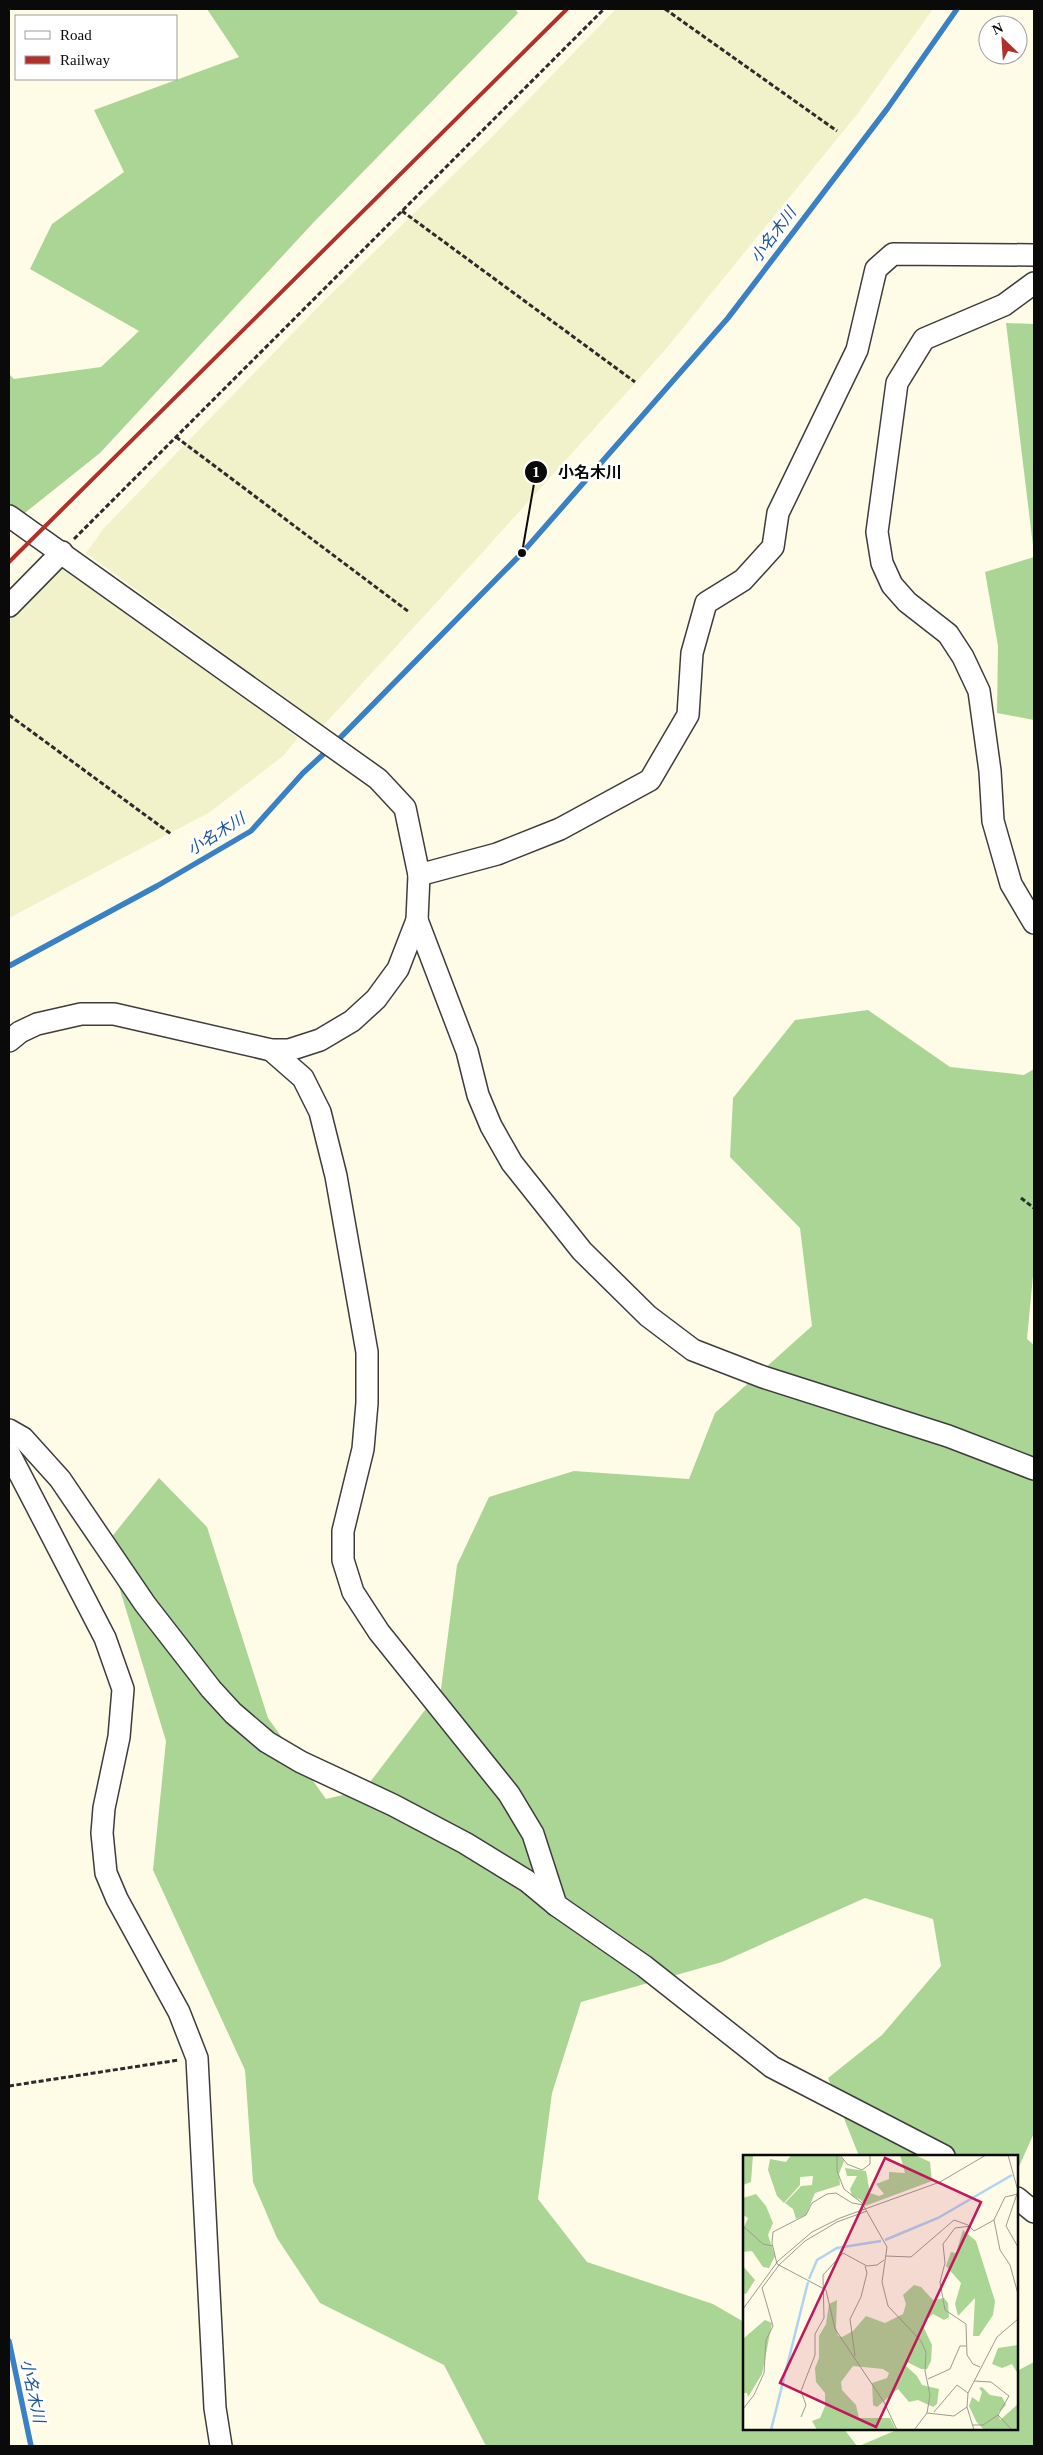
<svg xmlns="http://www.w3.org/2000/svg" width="1043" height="2455" font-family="'Times New Roman','Noto Sans JP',serif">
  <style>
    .farmland { fill: #f1f1ca }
    .forest { fill: #abd594 }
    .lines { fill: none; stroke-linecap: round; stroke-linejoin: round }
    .stream { stroke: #3a80c5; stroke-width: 5.5 }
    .minor-casing { stroke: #3d3d3d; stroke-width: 24 }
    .path { stroke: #2c2c2c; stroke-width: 3; stroke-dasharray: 5 2.5; stroke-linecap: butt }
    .minor { stroke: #fff; stroke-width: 21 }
    .rail { stroke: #b1312a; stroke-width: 4 }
    .labels { text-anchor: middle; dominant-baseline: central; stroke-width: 5; stroke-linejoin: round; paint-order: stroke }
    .water-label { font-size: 16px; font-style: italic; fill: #1b5393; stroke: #fff }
    .inset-river { fill: none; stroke: #afd3f2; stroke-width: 2.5 }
    .inset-road { fill: none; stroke: #9c9b8f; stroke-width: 1 }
    .view { fill: #c2185b; fill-opacity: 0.15; stroke: #c2185b; stroke-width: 2.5 }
    .inset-edge { fill: none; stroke: #0a0a0a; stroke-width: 2.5 }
    .leader { fill: none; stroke: #0a0a0a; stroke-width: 2 }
    .callout-dot { fill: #0a0a0a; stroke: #fff; stroke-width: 2 }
    .mark-label { font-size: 15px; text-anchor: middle; font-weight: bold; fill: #fff }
    .callout-label { font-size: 16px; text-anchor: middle; font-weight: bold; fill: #0a0a0a; stroke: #fff; stroke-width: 5; stroke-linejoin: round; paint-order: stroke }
  </style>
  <rect width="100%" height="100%" fill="#fefce7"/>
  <g class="farmland">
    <path d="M616,9H933L859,112L665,350L481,554L323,726L86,553L104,528L322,303L489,140Z"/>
    <path d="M55,567H73L298,738L283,756L210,812L9,918V615Z"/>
  </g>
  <g class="forest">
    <path d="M207,9H515L518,13L313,223L100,453L21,516L9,508V374L14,379L101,367L139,331L30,269L52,224L124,172L94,110L239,57Z"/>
    <path d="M1006,323L1034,324V554Z"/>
    <path d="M1034,557V720L997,713L998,646L985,572Z"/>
    <path d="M868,1010L950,1067L1024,1075L1034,1069V1265L1027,1339L1034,1345V2133L1017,2171V2156H859L828,2078L882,2035L941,1966L933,1919L865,1898L722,1962L581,2002L552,2093L538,2199L587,2262L713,2304L744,2322V2429H844L857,2446H486L444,2365L320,2303L277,2238L253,2182L245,2070L153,1870L166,1741L106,1544L159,1478L207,1527L268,1718L326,1799L364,1790L441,1689L457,1565L489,1497L574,1471L689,1479L715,1413L812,1326L800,1228L730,1157L733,1098L795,1020Z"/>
    <path d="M1034,2362V2446H859L899,2429H1017V2371Z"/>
  </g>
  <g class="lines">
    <g class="stream">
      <path d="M335,743L522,553L728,318L887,109L957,9"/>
      <path d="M9,966L157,886L251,831L303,773L329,749"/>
      <path d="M9,2341L31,2446"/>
    </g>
    <g class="minor-casing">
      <g id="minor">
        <path d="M1034,283L1004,305L924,339L897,383L877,532L882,563L892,585L907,602L948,634L963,657L979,691L990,771L993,821L1011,884L1034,923"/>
        <path d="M9,516L378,779L405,808L419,875L417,920L398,969L376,999L352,1021L320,1040L289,1050H271L114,1014H81L37,1024L20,1032L9,1041"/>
        <path d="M9,606L62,552"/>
        <path d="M419,875L497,854L560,829L650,780L688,715L692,653L706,603L743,580L773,547L778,513L857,350L876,269L893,254L1034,255"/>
        <path d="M417,920L467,1051L478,1095L491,1126L512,1163L582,1251L648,1316L693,1350L763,1377L948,1436L1034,1469"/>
        <path d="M271,1050L303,1078L320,1112L336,1176L367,1352V1403L363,1449L343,1531V1560L353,1592L379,1632L509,1794L533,1834L556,1905"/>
        <path d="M9,1430L23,1438L60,1479L145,1604L211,1689L233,1713L267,1742L301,1762L393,1805L465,1843L527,1881L556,1905L644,1966L772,2067L944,2156"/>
        <path d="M9,1453L105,1638L123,1689L119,1737L104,1808L102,1833L106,1873L117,1899L179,2012L197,2058L215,2408L221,2446"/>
        <path d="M1017,2198L1034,2212"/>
      </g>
    </g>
    <g class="path">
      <path d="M665,9L837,131"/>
      <path d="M402,211L635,382"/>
      <path d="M176,437L409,612"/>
      <path d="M74,539L604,9"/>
      <path d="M9,715L171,834"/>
      <path d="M1021,1198L1034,1208"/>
      <path d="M9,2086L179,2060"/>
    </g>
    <use href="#minor" class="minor"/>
    <path class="rail" d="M9,562L567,9"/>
  </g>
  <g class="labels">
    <g class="water-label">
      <text transform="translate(773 235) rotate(-53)">小名木川</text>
      <text transform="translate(216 834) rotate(-32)">小名木川</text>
      <text transform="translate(33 2391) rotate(78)">小名木川</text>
    </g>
  </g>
  <g transform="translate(743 2155)">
    <rect width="275" height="275" fill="#fefce7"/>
    <path d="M0,0H10L8,27L0,30ZM48,0H96L101,6L96,19L97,30L72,38L63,60L53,64L50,54L42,48L58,31L69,30L70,21L57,22V30L41,48L34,41L25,15L27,4L43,7ZM157,0H172L187,7L189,26L122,51L118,45L109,41L107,34L114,21H104L102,13L123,16L127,38L136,41L141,39L133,29L146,24V17L162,18ZM13,39L23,51L30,68L25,80L32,101L26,113L20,112L9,96L0,97V74L5,63L0,60V43ZM220,75L233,86L252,146L250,160L236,181H230L232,143L215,161L212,149L218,128L203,111L208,97L213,98ZM0,111L12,125L3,139L0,138ZM171,130L178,132L190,145L201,143L205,148L206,162L201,165L190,159L179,169L189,190L188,206L184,214H178L164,207L162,210L174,221L179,230L196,234L194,249L190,252L175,245L166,247L155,234L134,252L130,250L129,228L144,223L146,218L140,214L110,211L98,227L99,235L113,250L116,263H147L153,275H74L69,266L77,263L82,251V238L73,227L72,213L76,203V181L83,169L86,149L94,145L93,172L95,181L99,182L110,176L123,161L142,168L160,159L163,149L160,140ZM22,165L29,168L19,219L5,242L4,238H0V184ZM275,190V219L269,209L259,213L249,209L255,193ZM239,232L247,240L259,242L263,250L255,258L257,265L275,249V275H241L233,266L226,251L229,242L236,247L239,237L236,233Z" fill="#abd594"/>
    <path class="inset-river" d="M142,85L195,63L269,20M66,124L74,105L94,93L138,86M28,275L65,127"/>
    <path class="inset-road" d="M94,0V16L101,34L119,48L144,92L139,127L145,151L178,186L183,197L182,216L187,240L184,258L171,275M97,0L104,9L119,15L127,9V0M265,0L275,36L263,71L275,92M275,39L262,42L251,65L257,95L267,110L275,139M121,50L109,48L93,38L84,39L69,48L63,60L30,77L29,88L34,109L83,135L92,174L141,247L154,275M0,71L20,89L30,91M228,71L212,73L200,89L202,108L197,127L202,155L223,169L224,200L230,209L237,212M143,101L168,102L211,65L225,70L231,76L251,65M0,154L35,106L69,77L97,63L197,27L243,0M112,201L107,164L118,142L124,118L122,111M185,224L207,214L217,191H223M0,254L11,240L21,218L23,185L30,171L19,133L36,110L62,86L94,67L124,56M191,257L214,230L225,238M184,258L211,261L224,252M255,260L269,275M58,262L63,250L58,236L72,200V179L81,163L80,120L100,98L124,111L134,110L141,105M230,270H240L255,260L266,241L248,227L231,226M231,275L224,252L225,238L254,182L275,164"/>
    <path class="view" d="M142,3L238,47L133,272L37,228Z"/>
    <rect width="275" height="275" class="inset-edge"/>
  </g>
  <path class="leader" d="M522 553L536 472"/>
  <g class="callout-dot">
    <circle cx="522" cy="553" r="5"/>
    <circle cx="536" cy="472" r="12"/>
  </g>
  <g class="mark-label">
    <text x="536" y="477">1</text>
  </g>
  <g class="callout-label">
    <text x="590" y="478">小名木川</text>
  </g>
  <rect width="1043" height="2455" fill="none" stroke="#0a0a0a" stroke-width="20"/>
  <rect x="15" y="15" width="162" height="65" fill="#ffffff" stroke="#9d9d9d"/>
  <rect x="25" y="31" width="25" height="8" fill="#ffffff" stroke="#9d9d9d"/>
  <text x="60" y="40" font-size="15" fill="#0a0a0a">Road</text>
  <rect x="25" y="56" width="25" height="8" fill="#b1312a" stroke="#9d9d9d"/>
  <text x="60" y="65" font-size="15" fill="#0a0a0a">Railway</text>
  <g transform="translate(1003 40) rotate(335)"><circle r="24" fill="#ffffff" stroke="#9d9d9d"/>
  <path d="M0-4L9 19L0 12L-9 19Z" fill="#b1312a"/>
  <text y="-8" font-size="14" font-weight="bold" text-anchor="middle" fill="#0a0a0a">N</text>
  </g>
</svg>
